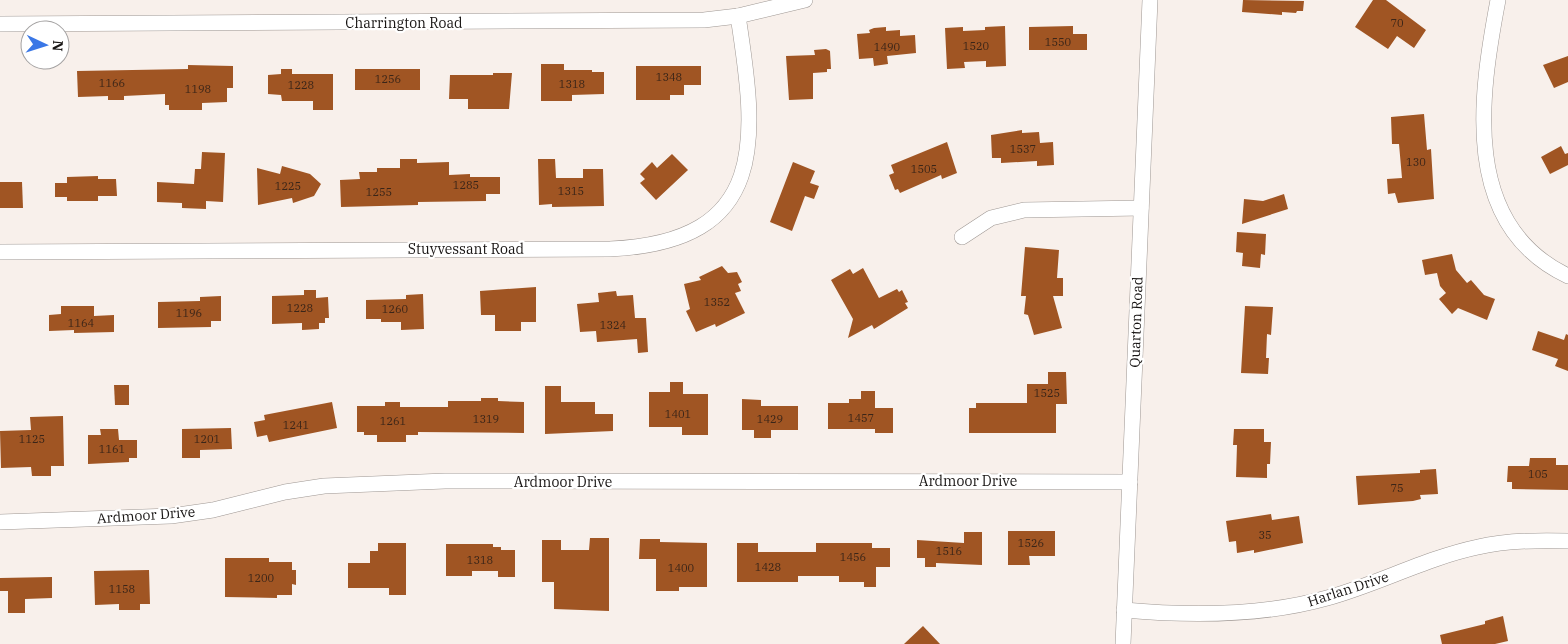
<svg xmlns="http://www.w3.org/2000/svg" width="1568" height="644" font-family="'IBM Plex Serif',serif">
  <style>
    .building { fill: #a05523 }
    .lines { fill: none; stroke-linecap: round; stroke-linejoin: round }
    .minor-casing { stroke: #9e9793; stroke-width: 16 }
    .minor { stroke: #fff; stroke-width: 15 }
    .labels { text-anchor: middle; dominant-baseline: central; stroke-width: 4.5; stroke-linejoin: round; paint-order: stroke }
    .number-label { font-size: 11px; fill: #3a2518 }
    .street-label { font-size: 14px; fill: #181514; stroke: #fff }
  </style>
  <rect width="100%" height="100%" fill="#f8f0eb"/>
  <g class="building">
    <path d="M1243,0L1304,1L1303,11H1297L1296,13L1282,12V15L1242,12Z"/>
    <path d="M1373,0H1386L1426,30L1414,48L1397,36L1388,49L1355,27Z"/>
    <path d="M1005,26L1006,66L986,67V61L964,62L965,68L947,69L945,28L963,27V31L985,30V27Z"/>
    <path d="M1073,26V34H1087V50H1029V27Z"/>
    <path d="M886,27V31L900,30V36L915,35L916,53L887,56L888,64L874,66L873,58L859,59L857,34L870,33L869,30L874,28Z"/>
    <path d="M826,49L830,51L831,69H827V72L813,73V99L789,100L786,56L815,55L814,50Z"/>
    <path d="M1568,56V82L1554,88L1543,65Z"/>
    <path d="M541,64H564V70H592V72H604V94L572,95V101H541Z"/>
    <path d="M188,65L233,66V88H227V102L202,103V110H169V105H165V94L124,96V100H108V96L78,97L77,71L188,69Z"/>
    <path d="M636,66H701V85H684V95H670V100H636Z"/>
    <path d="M281,69H292V74H333V110H313V101H282L281,95L268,94V75L281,74Z"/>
    <rect x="355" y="69" width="65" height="21"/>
    <path d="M493,73H512L509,109H468V99H449L450,75H493Z"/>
    <path d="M1424,114L1427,150L1431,149L1434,199L1398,203L1395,193L1388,194L1387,179L1402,178L1399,144H1392L1391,117Z"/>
    <path d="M1022,130V133L1039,132L1040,143L1053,142L1054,165L1037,166V161L1001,163V158H992L991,135Z"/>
    <path d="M947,142L957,173L942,179L941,175L900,193L898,189L895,190L889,175L894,173L891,165Z"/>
    <path d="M1561,146L1565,154L1568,153V165L1550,174L1541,157Z"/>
    <path d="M202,152L225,153L223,202L206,201V209L182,208V203L157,202V182L194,184L195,169H201Z"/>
    <path d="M672,154L688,170L656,200L640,183L645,179L640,174L652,162L657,168Z"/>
    <path d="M400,159H417V163L449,162V175L470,174V177H500V194H486V201L418,202V205L341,207L340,180L360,179L359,172H377V168H400Z"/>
    <path d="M538,159H555L556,178H583V169H603L604,206L552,207V204L539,205Z"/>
    <path d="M793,162L815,171L810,183L819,186L814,199L805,196L792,231L770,222Z"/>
    <path d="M282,166L310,174L321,184L314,196L293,203L292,198L258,205L257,168L280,174Z"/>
    <path d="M98,176V179H116L117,196H98V201H67V197H55V183H67V177Z"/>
    <path d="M0,182H22L23,208H0Z"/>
    <path d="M1284,194L1288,209L1242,224L1244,199L1263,201Z"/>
    <path d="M1237,232L1266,234L1265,255L1261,254L1260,268L1242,266L1243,253L1236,252Z"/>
    <path d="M1025,247L1059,250L1057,278H1063V296H1053L1062,328L1034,335L1028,315L1024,314L1026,296H1021Z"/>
    <path d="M1452,254L1456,270L1467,283L1471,280L1484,295L1495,299L1487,320L1458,308L1452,314L1439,299L1446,293L1440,286L1437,273L1425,275L1422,260Z"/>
    <path d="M722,266L728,273L737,272L742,282L738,284L741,291L735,293L745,313L716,327L715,324L696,332L686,311L690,309L684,284L701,280L699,277Z"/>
    <path d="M863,268L879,298L897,289L899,292L902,290L908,302L905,303L908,308L874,329L872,325L848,338L853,319L831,280L850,269L853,274Z"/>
    <path d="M536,287V322H521V331H495V315H481L480,291Z"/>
    <path d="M304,290H316V298L328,297L329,318H325V323H319V329L302,330V323L272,324V296L304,295Z"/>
    <path d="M616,291L617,296L633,295L635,318H646L648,352L638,353L637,339L597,342L596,331L580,332L577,304L599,302L598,293Z"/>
    <path d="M423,294L424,329L401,330V322H381V319H366V300L406,299V295Z"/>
    <path d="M221,296V321H211V327L158,328V302L200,301V297Z"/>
    <path d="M61,306H94V316L114,315V332L74,333V330L49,331V315L61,314Z"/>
    <path d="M1245,306L1273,307L1271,335L1267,334L1266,358H1269L1268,374L1241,373Z"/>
    <path d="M1538,331L1564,340L1566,334L1568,335V371L1555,366L1558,359L1532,350Z"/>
    <path d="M1048,372H1066L1067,404H1056V433H969V408H976V403H1027V384H1048Z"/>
    <path d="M670,382H683V394H708V435H682V427H649V392H670Z"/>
    <path d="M114,385H129V405H115Z"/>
    <path d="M545,386H561V402H595V414H613V431L545,434Z"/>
    <path d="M861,391H875V408H893V433H875V429H828V403H849V399H861Z"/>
    <path d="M481,398H498V401L524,402V433L418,432V435H406V442H377V435H364V432H357V406H385V402H400V407H448V401H481Z"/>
    <path d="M742,399L761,400V406H798V430H771V438H754V430H742Z"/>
    <path d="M332,402L337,428L269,442L267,435L257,437L254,422L265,420L264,415Z"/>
    <path d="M63,416L64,466H51V476H32L31,467L1,468L0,431L31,430L30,417Z"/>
    <path d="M231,428L232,449L200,450V458H182V429Z"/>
    <path d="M100,429H118L119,440H137V458H129V462L88,464V435H101Z"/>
    <path d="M1234,429H1264V442H1271L1270,464H1267V478L1236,477L1237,445H1233Z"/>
    <path d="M1530,458H1556V465H1568V490L1512,489V482H1507L1508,466H1529Z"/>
    <path d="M1436,469L1438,494L1420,495L1421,499L1413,501L1358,505L1356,476L1420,473V470Z"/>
    <path d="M1271,514L1272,520L1299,516L1303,543L1254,553V550L1237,553L1236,541L1229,542L1226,521Z"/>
    <path d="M1008,531H1055V556H1029L1030,565H1008Z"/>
    <path d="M964,532H982V565L936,563V567H925V558H917V540L964,543Z"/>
    <path d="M590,538H609V611L554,609V582H542V540H561V550H589Z"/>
    <path d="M640,539H660V542L707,543V587H679V591H656V559H639Z"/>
    <path d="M378,543H406V595H389V588H348V563H370V551H378Z"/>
    <path d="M737,543H758V552H816V543H872V548H890V567H876V587H864V582H839V576H798V582H737Z"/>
    <path d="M446,544H493V547H501V550H515V577H498V571H472V576H446Z"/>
    <path d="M225,558H269V562H292V570H296V585L292,584V595H277V598L225,597Z"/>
    <path d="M149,570L150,604H140V610H119V604L95,605L94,571Z"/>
    <path d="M52,577V598L25,599V613H8V591H0V578Z"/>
    <path d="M1503,616L1508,641L1495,644H1442L1440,635L1485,624V621Z"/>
    <path d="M923,626L940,644H904Z"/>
  </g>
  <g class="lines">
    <g class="minor-casing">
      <g id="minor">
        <path d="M1498,0C1480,95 1460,225 1568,276"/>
        <path d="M0,24L704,20L738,16L805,0"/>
        <path d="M962,237L991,218L1024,210L1141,208"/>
        <path d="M0,252L610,249C770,242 757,139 738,16"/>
        <path d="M0,522L171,516L213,510L285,492L324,486L445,481L1130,482"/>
        <path d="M1124,610C1190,616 1263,616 1327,598C1378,584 1426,558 1478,547C1507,540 1538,540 1568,541"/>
        <path d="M1123,644L1150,0"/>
      </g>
    </g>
    <use href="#minor" class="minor"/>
  </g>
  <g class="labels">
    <g class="number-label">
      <text x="1397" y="23">70</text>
      <text x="1058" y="42">1550</text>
      <text x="976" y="46">1520</text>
      <text x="887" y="47">1490</text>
      <text x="669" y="77">1348</text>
      <text x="388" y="79">1256</text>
      <text x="112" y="83">1166</text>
      <text x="572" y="84">1318</text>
      <text x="301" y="85">1228</text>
      <text x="198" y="89">1198</text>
      <text x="1023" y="149">1537</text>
      <text x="1416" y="162">130</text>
      <text x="924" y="169">1505</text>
      <text x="466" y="185">1285</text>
      <text x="288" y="186">1225</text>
      <text x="571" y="191">1315</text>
      <text x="379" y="192">1255</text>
      <text x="717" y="302">1352</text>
      <text x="300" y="308">1228</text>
      <text x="395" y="309">1260</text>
      <text x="189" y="313">1196</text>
      <text x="81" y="323">1164</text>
      <text x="613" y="325">1324</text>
      <text x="1047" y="393">1525</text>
      <text x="678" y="414">1401</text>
      <text x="861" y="418">1457</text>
      <text x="486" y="419">1319</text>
      <text x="770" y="419">1429</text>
      <text x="393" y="421">1261</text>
      <text x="296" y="425">1241</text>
      <text x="32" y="439">1125</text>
      <text x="207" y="439">1201</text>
      <text x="112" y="449">1161</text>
      <text x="1538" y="474">105</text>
      <text x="1397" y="488">75</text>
      <text x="1265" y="535">35</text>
      <text x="1031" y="543">1526</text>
      <text x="949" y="551">1516</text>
      <text x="853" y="557">1456</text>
      <text x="480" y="560">1318</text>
      <text x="768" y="567">1428</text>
      <text x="681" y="568">1400</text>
      <text x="261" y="578">1200</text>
      <text x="122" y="589">1158</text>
    </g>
    <g class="street-label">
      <text x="404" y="23">Charrington Road</text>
      <text x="466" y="249">Stuyvessant Road</text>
      <text transform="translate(1136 322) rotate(-88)">Quarton Road</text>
      <text x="968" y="481">Ardmoor Drive</text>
      <text x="563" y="482">Ardmoor Drive</text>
      <text transform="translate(146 515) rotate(-4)">Ardmoor Drive</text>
      <text transform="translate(1348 589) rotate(-18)">Harlan Drive</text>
    </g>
  </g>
  <g transform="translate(45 45) rotate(94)"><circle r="24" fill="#ffffff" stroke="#a3a1a1"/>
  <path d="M0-4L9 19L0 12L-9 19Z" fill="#3a77e6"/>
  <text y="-8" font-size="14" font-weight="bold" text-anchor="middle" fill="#181514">N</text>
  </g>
</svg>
